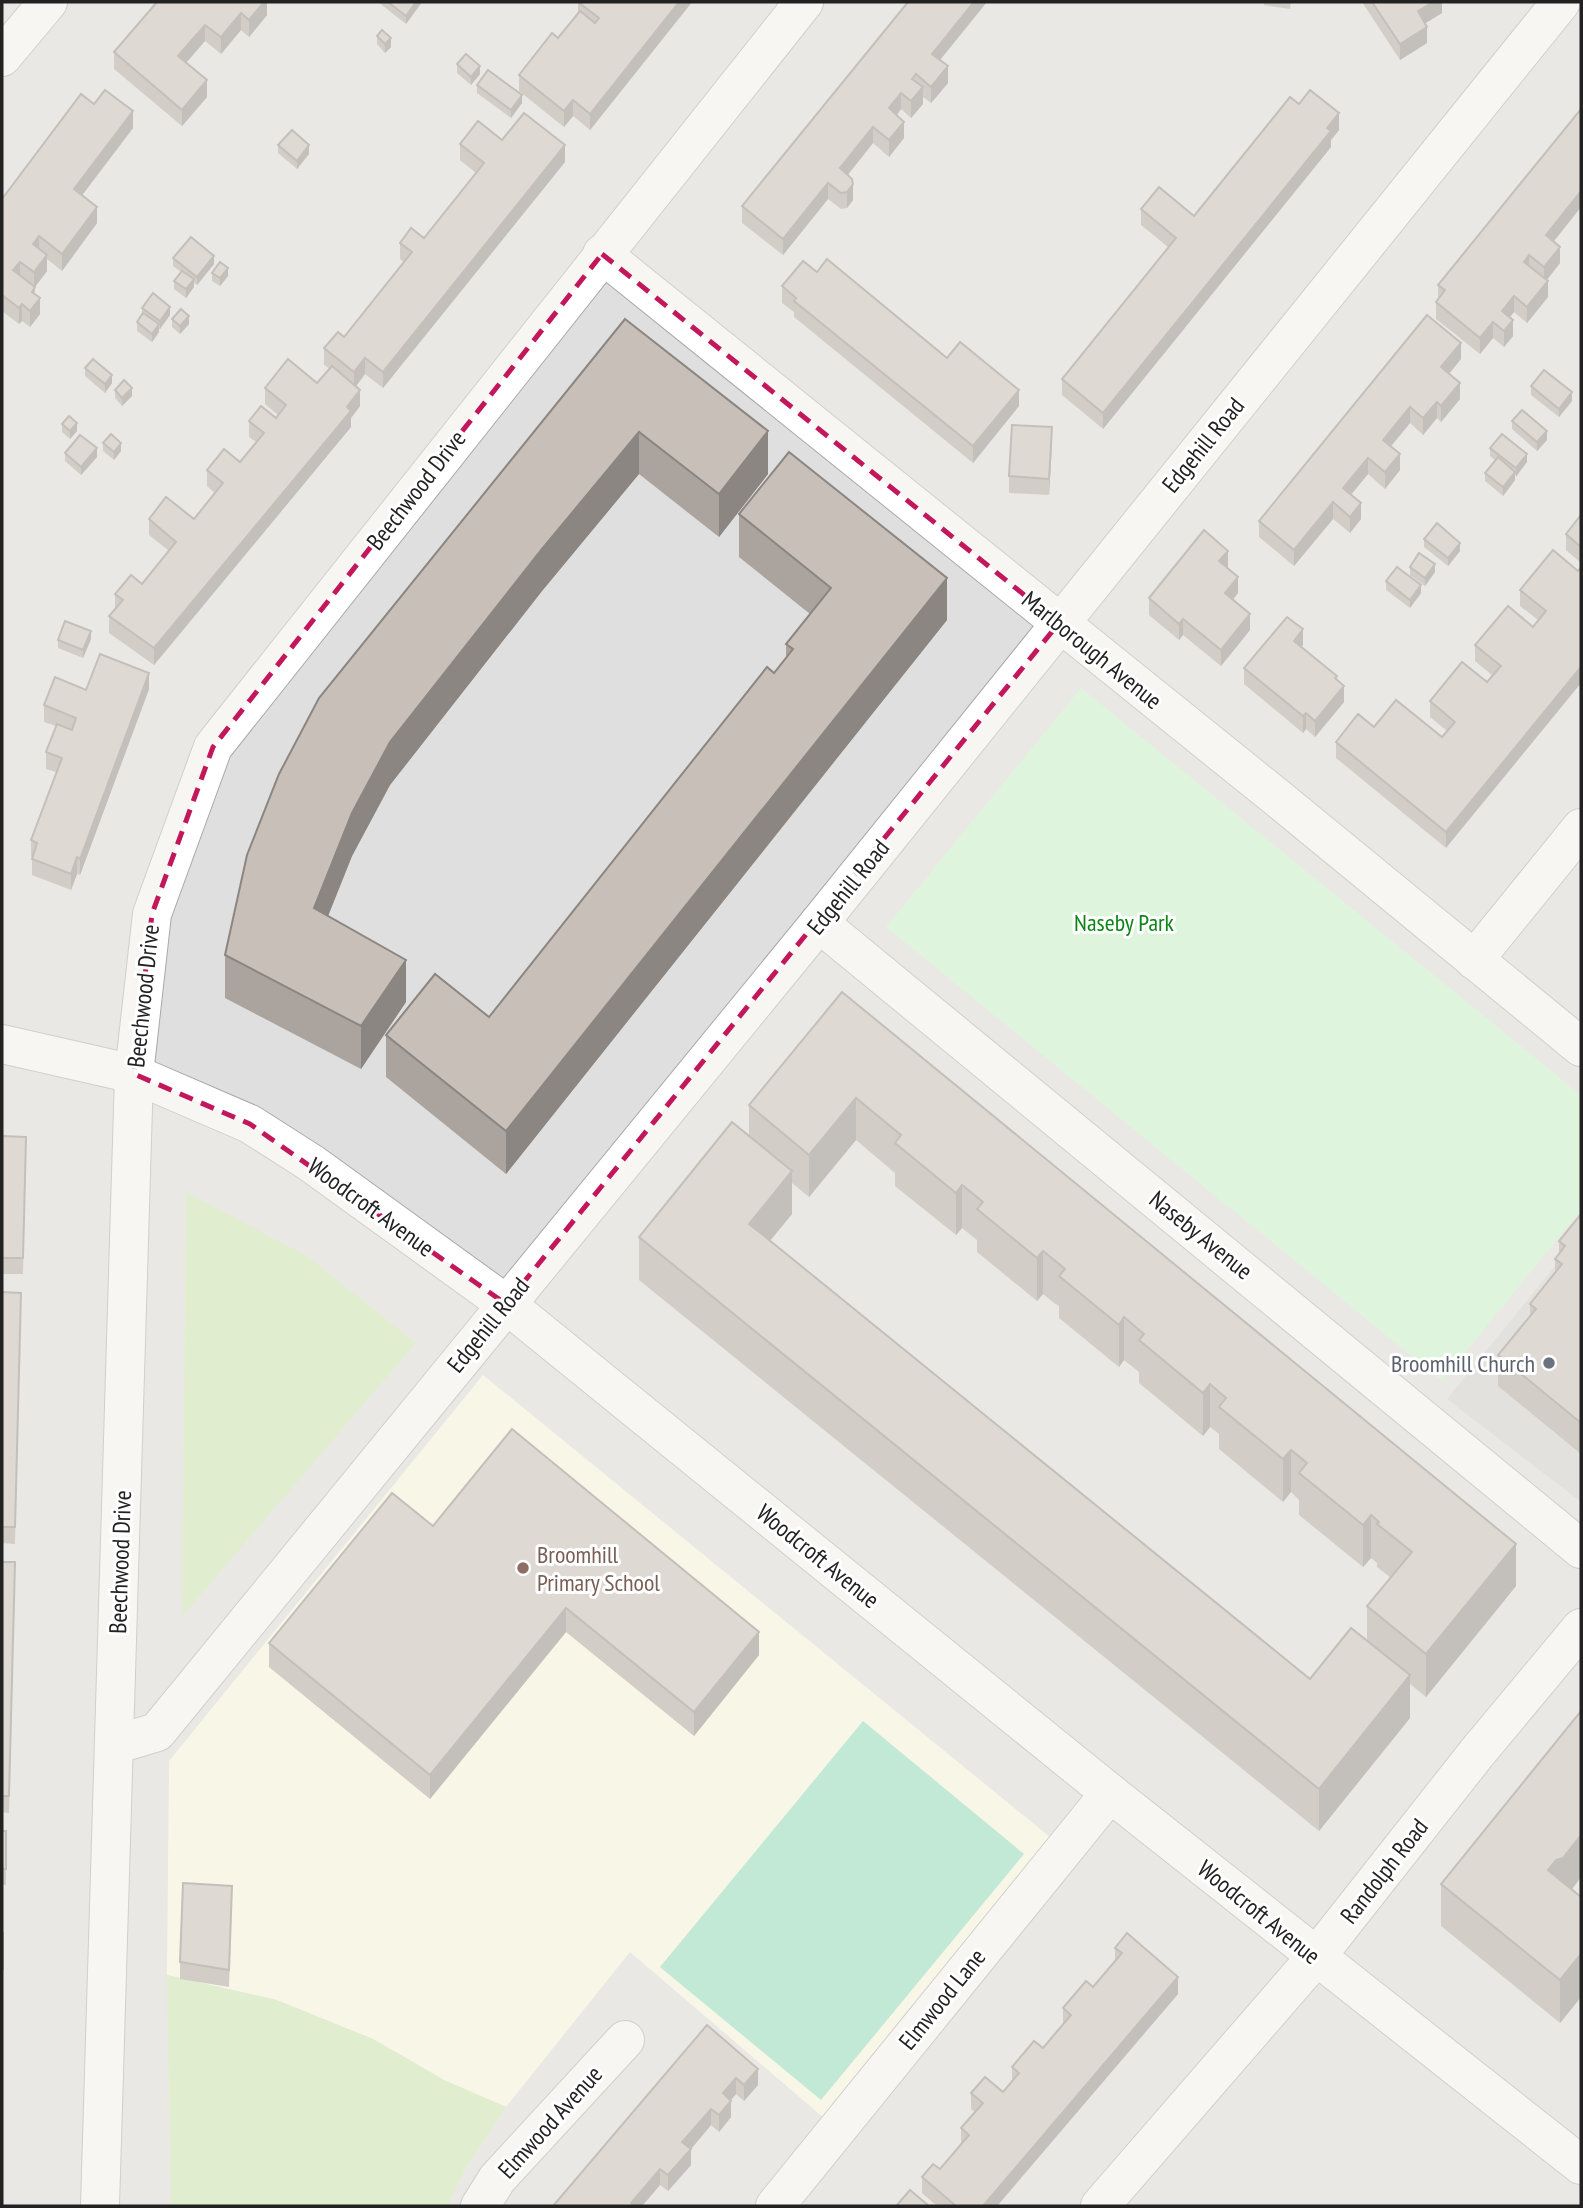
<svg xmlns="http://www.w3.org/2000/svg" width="1583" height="2208" font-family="'PT Sans Narrow',sans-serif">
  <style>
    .residential { fill: #e0dfdf }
    .education { fill: #ffffe5 }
    .religious { fill: #d0d0d0 }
    .grass { fill: #cdebb0 }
    .park { fill: #c8facc }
    .pitch { fill: #88e0be }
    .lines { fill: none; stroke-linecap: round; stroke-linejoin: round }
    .minor-casing { stroke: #a9a9a9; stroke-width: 40 }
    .minor { stroke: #fff; stroke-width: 38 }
    .wall { fill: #aba49e; fill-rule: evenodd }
    .shaded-wall { fill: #8b8681 }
    .building { fill: #c7bfb8; stroke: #8b8681; stroke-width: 2 }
    .marked { fill: none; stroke: #c2185b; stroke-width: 5; stroke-dasharray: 14 9; stroke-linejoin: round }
    .worship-dot { fill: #6b7280; stroke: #fff; stroke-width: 2.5 }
    .education-dot { fill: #8d6e63; stroke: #fff; stroke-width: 2.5 }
    .labels { text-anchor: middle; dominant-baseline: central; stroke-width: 6; stroke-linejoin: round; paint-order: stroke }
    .street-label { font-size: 24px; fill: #222; stroke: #fff }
    .park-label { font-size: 24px; fill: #0c8416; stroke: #fff }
    .worship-label { font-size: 24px; fill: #5b616d; stroke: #fff; text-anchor: end }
    .education-label { font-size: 24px; fill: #785e54; stroke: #fff; text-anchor: start }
  </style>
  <rect width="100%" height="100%" fill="#f2efe9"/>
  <rect class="residential" x="2" y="2" width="1579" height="2204"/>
  <path class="education" d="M483,1375L1050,1837L824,2118L630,1952L506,2107L444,2080L373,2039L277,2000L167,1975L169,1761Z"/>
  <path class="religious" d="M1581,1234V1502L1447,1399Z"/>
  <g class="grass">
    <path d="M186,1192L307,1256L416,1343L182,1617Z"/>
    <path d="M167,1975L276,2000L373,2039L444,2080L506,2107L464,2171L448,2206H171Z"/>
  </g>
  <path class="park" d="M1081,688L1581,1095V1210L1442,1381L886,927Z"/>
  <path class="pitch" d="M863,1721L1024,1854L821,2100L660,1967Z"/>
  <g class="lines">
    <g class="minor-casing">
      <g id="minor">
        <path d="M2,57L48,2"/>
        <path d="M602,254L1280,800L1581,1047"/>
        <path d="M819,923L1581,1549"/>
        <path d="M1474,960L1581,828"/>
        <path d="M2,1044L134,1074L250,1124L311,1163L506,1304L1110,1793L1581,2165"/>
        <path d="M114,1745L157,1732L819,923L1561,2"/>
        <path d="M100,2206L134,1074L152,914L213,747L804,2"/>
        <path d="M480,2206L497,2179L625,2040"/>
        <path d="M775,2206L1110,1793"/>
        <path d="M1100,2206L1316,1957L1476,1754L1581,1628"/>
      </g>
    </g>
    <use href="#minor" class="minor"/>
  </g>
  <g class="wall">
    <path d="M267,2V15L249,37L241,30L221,54L205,41L186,63L207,97L182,126L114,69V52Z"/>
    <path d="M378,2H422L406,24Z"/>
    <path d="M578,2H692L590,130L573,116L564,127L519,91V75L558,38L578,13Z"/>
    <path d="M908,2L940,60L948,83L931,103L923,97V104L911,118L901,109L897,115L904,138L889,157L873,143L848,175L853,200L847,208L841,209L828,199L783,255L742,223V206Z"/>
    <path d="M1264,2H1291L1290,9L1264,5Z"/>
    <path d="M1362,2H1442V13L1425,23L1427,43L1400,60Z"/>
    <path d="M377,36L391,47L385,53L377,44Z"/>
    <path d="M457,64L480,74L471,85L457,73Z"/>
    <path d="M477,85L522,103L511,118L477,93Z"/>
    <path d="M94,104L133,128L82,195L97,223L62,271L47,259V271L35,287V294L40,314L30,327L22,321L19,324L2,311V199Z"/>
    <path d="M1299,104L1339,130L1331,140V147L1103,429L1062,395V379L1168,247L1141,225V209L1194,216Z"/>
    <path d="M1581,109V207L1554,241L1560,263L1547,280L1548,297L1527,323L1514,312L1510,317L1513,336L1504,347L1493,338L1480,354L1436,319V302L1438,299V285Z"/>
    <path d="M502,140L565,162L383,388L365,374L356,386L360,406L351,418V427L154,665L109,633V616L115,609V594L142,584L169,551L149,535V519H194L215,493L207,486V470L240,462L256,442L249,437V421L276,418L278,415L265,404V388L317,383L330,369L324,365V348L344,337L404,262L400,259V243L424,238L476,173L460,160V144Z"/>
    <path d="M278,145L309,154L297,169L278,153Z"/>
    <path d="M173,258L214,264L197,285L194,283V287L186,298L174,289V281L181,272L173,266Z"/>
    <path d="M817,272L1019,406L973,463L794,317V312L782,303V286Z"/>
    <path d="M212,273L228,276L220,286L212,281Z"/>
    <path d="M142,308L170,315L160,329H159V332L152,342L137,331V322L142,315Z"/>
    <path d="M172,319L189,324L180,334L172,327Z"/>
    <path d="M625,319L768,474L719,537L639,474L542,591L390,785L352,856L328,916L406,1002L361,1069L225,998V955Z"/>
    <path d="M1461,359L1449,374L1460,399L1441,422L1437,418L1423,435L1410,423L1391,446L1400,470L1385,489L1368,474L1351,495L1361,519L1350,533L1333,519L1294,566L1259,537V521Z"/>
    <path d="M85,368L112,383L105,393L85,376Z"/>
    <path d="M1531,386L1572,401L1559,417L1531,395Z"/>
    <path d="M115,390L132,396L122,406L115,398Z"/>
    <path d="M1512,421L1547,440L1537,451L1512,429Z"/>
    <path d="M62,424L77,431L70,439L62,432Z"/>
    <path d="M103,443L121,451L114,460L103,451Z"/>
    <path d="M1052,444L1049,495L1009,493V476Z"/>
    <path d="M1490,448L1527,462L1515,476V480L1503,496L1485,481V473L1495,460L1490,456Z"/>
    <path d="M65,453L97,457L81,475L65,461Z"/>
    <path d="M739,514L947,620L506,1174L386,1077V1035L489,1017L786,658V644L810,614L739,557Z"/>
    <path d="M1581,515V563L1566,550V534Z"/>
    <path d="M1424,539L1460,551L1448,566L1424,547Z"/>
    <path d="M1228,567L1227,568L1238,593L1233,600L1250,630L1221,666L1183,635L1179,640L1149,615V598Z"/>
    <path d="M1410,567L1435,572L1425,586L1410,575Z"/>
    <path d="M1578,571L1446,848L1336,758V742L1374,727L1442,737L1447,731L1430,717V701L1487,682L1493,676L1475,661V645L1533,627L1538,620L1520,606V590Z"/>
    <path d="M1386,581L1421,593L1410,608L1386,590Z"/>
    <path d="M91,639L83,658L58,648V640Z"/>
    <path d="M1303,645L1302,647L1337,680L1344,702L1315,737L1306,729L1303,733L1244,684V668Z"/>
    <path d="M149,689L80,875L77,874L71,890L32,875V857L31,856V840L56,772L46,769V752L56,726L44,722V705L86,690Z"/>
    <path d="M842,992L1516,1586L1426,1697L1410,1684V1718L1319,1831L639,1280V1237L749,1136V1105ZM856,1140L895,1173V1186L956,1235L962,1228L977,1240V1252L1037,1301L1043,1294L1054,1303L1059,1306V1318L1119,1367L1124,1360L1139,1372V1383L1203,1436L1210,1427L1219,1434V1449L1283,1502L1291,1492L1299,1500V1515L1363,1567L1371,1558L1377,1563V1567L1391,1578L1367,1606V1640L1310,1679L770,1241L792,1214V1183L809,1197Z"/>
    <path d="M2,1136L26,1153L23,1274H2Z"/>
    <path d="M1581,1214V1454L1498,1386V1355L1530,1316V1304L1555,1273V1259L1559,1254V1241Z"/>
    <path d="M2,1292L21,1293L15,1544L2,1543Z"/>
    <path d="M433,1526L759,1655L694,1736L566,1632L430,1799L269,1667V1643Z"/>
    <path d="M2,1562H15L9,1813L2,1812Z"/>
    <path d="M1581,1711V1877L1572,1889L1581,1897V1997L1560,2023L1441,1926V1884Z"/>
    <rect x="2" y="1831" width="4" height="54"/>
    <path d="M232,1902L229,1987L180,1979V1962Z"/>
    <path d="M1115,1948L1178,1994L997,2206H937L922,2193V2177L940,2169L961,2144V2128L975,2112L971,2109V2093L1003,2092L1012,2082V2067L1043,2048L1063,2024V2008L1093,1987L1115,1962Z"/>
    <path d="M707,2025L758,2085L744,2101L736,2094L731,2100V2117L719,2132L711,2125L691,2149V2165L668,2191L660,2185L642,2206Z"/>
  </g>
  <g class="shaded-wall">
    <path d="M264,2H267V15L249,37V20Z"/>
    <path d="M416,2H422L406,24V16Z"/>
    <path d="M679,2H692L590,130V114Z"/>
    <path d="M974,2H987L932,70V54Z"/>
    <path d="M1433,2H1442V13L1418,28V11Z"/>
    <path d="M241,13V30L221,54V37Z"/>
    <path d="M205,25V41L178,72V56Z"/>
    <path d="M1427,27V43L1400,60V44Z"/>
    <path d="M391,38V47L385,53V44Z"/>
    <path d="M480,66V74L471,85V77Z"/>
    <path d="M948,66V83L931,103V87Z"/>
    <path d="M207,80V97L182,126V110Z"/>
    <path d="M923,87V104L911,118V101Z"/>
    <path d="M901,93V109L889,125V108Z"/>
    <path d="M522,95V103L511,118V110Z"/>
    <path d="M573,100V116L564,127V111Z"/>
    <path d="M133,111V128L74,206V189Z"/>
    <path d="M1339,113V130L1331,140V147L1103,429V413Z"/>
    <path d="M904,122V138L889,157V140Z"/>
    <path d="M873,127V143L840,184V168Z"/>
    <path d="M309,145V154L297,169V161Z"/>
    <path d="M565,145V162L383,388V372Z"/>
    <path d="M828,183V199L783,255V239Z"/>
    <path d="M853,184V200L847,208V192Z"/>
    <path d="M1581,191V207L1546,251V235Z"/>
    <path d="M97,207V223L62,271V254Z"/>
    <path d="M39,236V253L33,244Z"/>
    <path d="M1560,247V263L1544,283V267Z"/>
    <path d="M47,255V271L34,288V272Z"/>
    <path d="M1529,255V271L1524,262Z"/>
    <path d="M214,256V264L197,285V277Z"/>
    <path d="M20,262V278L13,270Z"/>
    <path d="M228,268V276L220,286V278Z"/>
    <path d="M194,279V287L186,298V289Z"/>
    <path d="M1548,281V297L1527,323V307Z"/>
    <path d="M1514,296V312L1502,327V311Z"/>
    <path d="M40,298V314L30,327V311Z"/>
    <path d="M22,304V321L19,324V308Z"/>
    <path d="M170,307V315L160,329V321Z"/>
    <path d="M189,316V324L180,334V326Z"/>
    <path d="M1513,320V336L1504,347V331Z"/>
    <path d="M1493,322V338L1480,354V338Z"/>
    <path d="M159,324V332L152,342V334Z"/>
    <path d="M1461,343V359L1441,383V367Z"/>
    <path d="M365,358V374L354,389V372Z"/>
    <path d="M112,375V383L105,393V384Z"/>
    <path d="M1460,383V399L1441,422V406Z"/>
    <path d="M132,388V396L122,406V398Z"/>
    <path d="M360,390V406L351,418V427L154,665V648Z"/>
    <path d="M1019,390V406L973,463V446Z"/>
    <path d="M1572,392V401L1559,417V409Z"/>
    <path d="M1437,402V418L1423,435V418Z"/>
    <path d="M1410,407V423L1383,456V440Z"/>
    <path d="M77,423V431L70,439V431Z"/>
    <path d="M1052,427V444L1049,495V479Z"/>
    <path d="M768,431V474L719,537V494Z"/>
    <path d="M1547,431V440L1537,451V442Z"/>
    <path d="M639,432V474L542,591L390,785L352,856L314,951V908L352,813L390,742L542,549Z"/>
    <path d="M121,443V451L114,460V452Z"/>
    <path d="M97,448V457L81,475V467Z"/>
    <path d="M1400,454V470L1385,489V472Z"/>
    <path d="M1527,454V462L1516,477V468Z"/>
    <path d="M1368,458V474L1343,504V488Z"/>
    <path d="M1515,472V480L1503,496V487Z"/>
    <path d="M1333,502V519L1294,566V550Z"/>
    <path d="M1361,503V519L1350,533V517Z"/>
    <path d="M1460,543V551L1448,566V558Z"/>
    <path d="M1228,551V567L1219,578V561Z"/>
    <path d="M1435,564V572L1425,586V578Z"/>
    <path d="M1238,577V593L1225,609V593Z"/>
    <path d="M947,578V620L506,1174V1131Z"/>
    <path d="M1421,585V593L1410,608V600Z"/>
    <path d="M1250,614V630L1221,666V650Z"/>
    <path d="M1183,619V635L1179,640V624Z"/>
    <path d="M1303,629V645L1294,657V641Z"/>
    <path d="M91,631V639L83,658V650Z"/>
    <path d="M1581,667V683L1446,848V832Z"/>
    <path d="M149,673V689L80,875V859Z"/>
    <path d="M1344,686V702L1315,737V721Z"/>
    <path d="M1306,713V729L1303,733V716Z"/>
    <path d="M77,857V874L71,890V874Z"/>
    <path d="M406,960V1002L361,1069V1026Z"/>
    <path d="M856,1098V1140L809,1197V1155Z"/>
    <path d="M792,1171V1214L749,1266V1224Z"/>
    <path d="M962,1185V1228L956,1235V1193Z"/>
    <path d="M1043,1251V1294L1037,1301V1258Z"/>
    <path d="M1124,1317V1360L1119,1367V1325Z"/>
    <path d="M1210,1384V1427L1203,1436V1393Z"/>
    <path d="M1291,1450V1492L1283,1502V1459Z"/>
    <path d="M1371,1515V1558L1363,1567V1525Z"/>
    <path d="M1516,1544V1586L1426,1697V1654Z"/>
    <path d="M566,1608V1632L430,1799V1775Z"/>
    <path d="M759,1632V1655L694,1736V1712Z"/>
    <path d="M1410,1675V1718L1319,1831V1789Z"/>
    <path d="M1581,1835V1877L1563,1901L1548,1870L1556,1860Z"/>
    <path d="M1581,1954V1997L1560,2023V1980Z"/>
    <path d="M1178,1977V1994L997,2206H983Z"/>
    <path d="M758,2069V2085L744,2101V2085Z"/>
    <path d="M736,2078V2094L723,2109V2093Z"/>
    <path d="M731,2101V2117L719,2132V2115Z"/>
    <path d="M711,2109V2125L691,2149V2165L668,2191V2175L682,2142Z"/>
    <path d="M660,2169V2185L642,2206H631V2203Z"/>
  </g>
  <g class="building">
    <path d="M157,2H264L249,20L241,13L221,37L205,25L178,56L207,80L182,110L114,52Z"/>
    <path d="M388,2H416L406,16Z"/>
    <path d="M578,2H679L590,114L573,100L564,111L519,75L552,33L558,38L580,11L595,23L599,18Z"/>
    <path d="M908,2H974L932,54L948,66L931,87L916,74L912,79L923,87L911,101L901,93L889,108L904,122L889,140L873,127L840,168L852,179L853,184L847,192L841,193L828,183L783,239L742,206Z"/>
    <path d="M1372,2H1433L1418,11L1427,27L1400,44Z"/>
    <path d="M382,30L391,38L385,44L377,36Z"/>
    <path d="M466,54L480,66L471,77L457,64Z"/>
    <path d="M488,70L522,95L511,110L477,85Z"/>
    <path d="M105,90L133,111L74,189L97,207L62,254L39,236L33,244L47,255L34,272L20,262L13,270L35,287L32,292L40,298L30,311L22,304L19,308L2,295V199L81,94L94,104Z"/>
    <path d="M1310,90L1339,113L1327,128L1331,131L1103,413L1062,379L1176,238L1141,209L1159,187L1194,216L1290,97L1299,104Z"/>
    <path d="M1581,109V191L1546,235L1560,247L1544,267L1529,255L1524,262L1548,281L1527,307L1514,296L1502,311L1513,320L1504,331L1493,322L1480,338L1436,302L1445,290L1438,285Z"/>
    <path d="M524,113L565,145L383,372L365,358L354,372L324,348L338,332L344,337L412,252L400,243L411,228L424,238L484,163L460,144L478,121L502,140Z"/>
    <path d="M292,130L309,145L297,161L278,145Z"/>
    <path d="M191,237L214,256L197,277L173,258Z"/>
    <path d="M827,259L947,358L960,342L1019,390L973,446L794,301L796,298L782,286L803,261L817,272Z"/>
    <path d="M220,262L228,268L220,278L212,273Z"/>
    <path d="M182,271L194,279L186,289L174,281Z"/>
    <path d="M153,293L170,307L160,321L142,308Z"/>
    <path d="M181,309L189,316L180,326L172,319Z"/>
    <path d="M143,313L159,324L152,334L137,322Z"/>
    <path d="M1427,315L1461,343L1441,367L1460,383L1441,406L1437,402L1423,418L1410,407L1383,440L1400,454L1385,472L1368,458L1343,488L1361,503L1350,517L1333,502L1294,550L1259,521Z"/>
    <path d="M625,319L768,431L719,494L639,432L542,549L390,742L352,813L314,908L406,960L361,1026L225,955L247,855L279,774L319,698Z"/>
    <path d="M93,359L112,375L105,384L85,368Z"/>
    <path d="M288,359L317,383L332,366L360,390L347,407L351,411L154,648L109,616L123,600L115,594L131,575L142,584L176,542L149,519L166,497L194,519L223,483L207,470L224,449L240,462L264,433L249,421L261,406L276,418L286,405L265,388Z"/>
    <path d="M1544,370L1572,392L1559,409L1531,386Z"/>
    <path d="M124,380L132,388L122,398L115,390Z"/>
    <path d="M1522,410L1547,431L1537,442L1512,421Z"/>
    <path d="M69,416L77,423L70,431L62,424Z"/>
    <path d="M1012,425L1052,427L1049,479L1009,476Z"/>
    <path d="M111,434L121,443L114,452L103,443Z"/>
    <path d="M1502,434L1527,454L1516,468L1490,448Z"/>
    <path d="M80,435L97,448L81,467L65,453Z"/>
    <path d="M789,452L947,578L506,1131L386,1035L435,974L489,1017L767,667L774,673L793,649L786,644L831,588L739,514Z"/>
    <path d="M1498,457L1515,472L1503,487L1485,473Z"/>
    <path d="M1581,515V547L1566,534Z"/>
    <path d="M1437,523L1460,543L1448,558L1424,539Z"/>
    <path d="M1204,530L1228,551L1219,561L1238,577L1225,593L1250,614L1221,650L1183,619L1179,624L1149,598Z"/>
    <path d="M1553,550L1578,571L1581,567V667L1446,832L1336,742L1358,714L1374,727L1396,700L1442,737L1455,722L1430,701L1462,662L1487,682L1501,666L1475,645L1508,606L1533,627L1546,611L1520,590Z"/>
    <path d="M1419,553L1435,564L1425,578L1410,567Z"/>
    <path d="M1397,567L1421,585L1410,600L1386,581Z"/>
    <path d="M1287,617L1303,629L1294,641L1337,676L1335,678L1344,686L1315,721L1306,713L1303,716L1244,668Z"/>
    <path d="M65,621L91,631L83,650L58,640Z"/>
    <path d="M100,654L149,673L80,859L77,857L71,874L32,859L37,843L31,840L62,758L46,752L57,724L72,730L76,718L44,705L55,677L86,690Z"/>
    <path d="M842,992L1516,1544L1426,1654L1367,1606L1412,1552L1377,1524L1379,1522L1371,1515L1363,1525L1299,1473L1307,1463L1291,1450L1283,1459L1219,1407L1226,1398L1219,1392L1210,1384L1203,1393L1139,1340L1144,1334L1124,1317L1119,1325L1059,1276L1065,1269L1043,1251L1037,1258L977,1209L983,1202L972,1193L962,1185L956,1193L895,1143L901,1135L856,1098L809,1155L749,1105Z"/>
    <path d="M732,1122L792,1171L749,1224L763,1235L1310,1679L1351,1628L1410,1675L1319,1789L639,1237Z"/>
    <path d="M2,1136L26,1137L23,1258H2Z"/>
    <path d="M1581,1214V1423L1498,1355L1536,1309L1530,1304L1562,1264L1555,1259L1565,1246L1559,1241Z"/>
    <path d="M2,1292L21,1293L15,1527H2Z"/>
    <path d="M512,1429L759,1632L694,1712L566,1608L430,1775L269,1643L392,1493L433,1526Z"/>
    <path d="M2,1562H15L9,1796H2Z"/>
    <path d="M1581,1711V1835L1563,1858L1556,1860L1548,1870L1581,1897V1954L1560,1980L1441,1884Z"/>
    <rect x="2" y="1831" width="4" height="38"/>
    <path d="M183,1883L232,1886L229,1970L180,1962Z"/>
    <rect x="2" y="1933" width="1" height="36"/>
    <path d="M1127,1933L1178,1977L983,2206H956L922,2177L933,2164L940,2169L969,2135L961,2128L983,2103L971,2093L985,2077L1003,2092L1019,2073L1012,2067L1034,2041L1043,2048L1071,2015L1063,2008L1086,1981L1093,1987L1122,1953L1115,1948Z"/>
    <path d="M707,2025L758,2069L744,2085L736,2078L723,2093L731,2101L719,2115L711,2109L682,2142L691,2149L668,2175L660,2169L631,2203L635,2206H553Z"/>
    <path d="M910,2190L929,2206H899L897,2205Z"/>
  </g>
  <path d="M0 0H1583V2208H0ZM602,254L1059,623L506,1304L250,1124L134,1074L152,914L213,747Z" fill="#f2efe9" fill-opacity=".55" fill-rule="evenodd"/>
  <path class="marked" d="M602,254L1059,623L506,1304L250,1124L134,1074L152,914L213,747Z"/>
  <circle class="worship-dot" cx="1549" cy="1363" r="7"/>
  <circle class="education-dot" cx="523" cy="1568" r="7"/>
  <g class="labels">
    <g class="street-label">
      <text transform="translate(1203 445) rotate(-51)">Edgehill Road</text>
      <text transform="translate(416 490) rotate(-52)">Beechwood Drive</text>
      <text transform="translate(1092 650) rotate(39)">Marlborough Avenue</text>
      <text transform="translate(848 887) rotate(-51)">Edgehill Road</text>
      <text transform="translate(143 996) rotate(-84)">Beechwood Drive</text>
      <text transform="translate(371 1207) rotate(36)">Woodcroft Avenue</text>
      <text transform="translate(1201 1235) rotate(39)">Naseby Avenue</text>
      <text transform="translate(488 1325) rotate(-51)">Edgehill Road</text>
      <text transform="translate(818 1556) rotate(39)">Woodcroft Avenue</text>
      <text transform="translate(120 1562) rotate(-88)">Beechwood Drive</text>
      <text transform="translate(1384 1871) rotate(-52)">Randolph Road</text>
      <text transform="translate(1259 1912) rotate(39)">Woodcroft Avenue</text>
      <text transform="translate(942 1999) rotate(-51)">Elmwood Lane</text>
      <text transform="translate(550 2122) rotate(-48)">Elmwood Avenue</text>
    </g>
    <g class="park-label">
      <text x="1124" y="922">Naseby Park</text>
    </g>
    <g class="worship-label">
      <text x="1535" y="1363">Broomhill Church</text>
    </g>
    <g class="education-label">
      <text x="537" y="1554">Broomhill<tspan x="537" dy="28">Primary School</tspan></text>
    </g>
  </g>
  <rect width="1583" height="2208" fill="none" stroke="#222222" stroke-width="7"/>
</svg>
